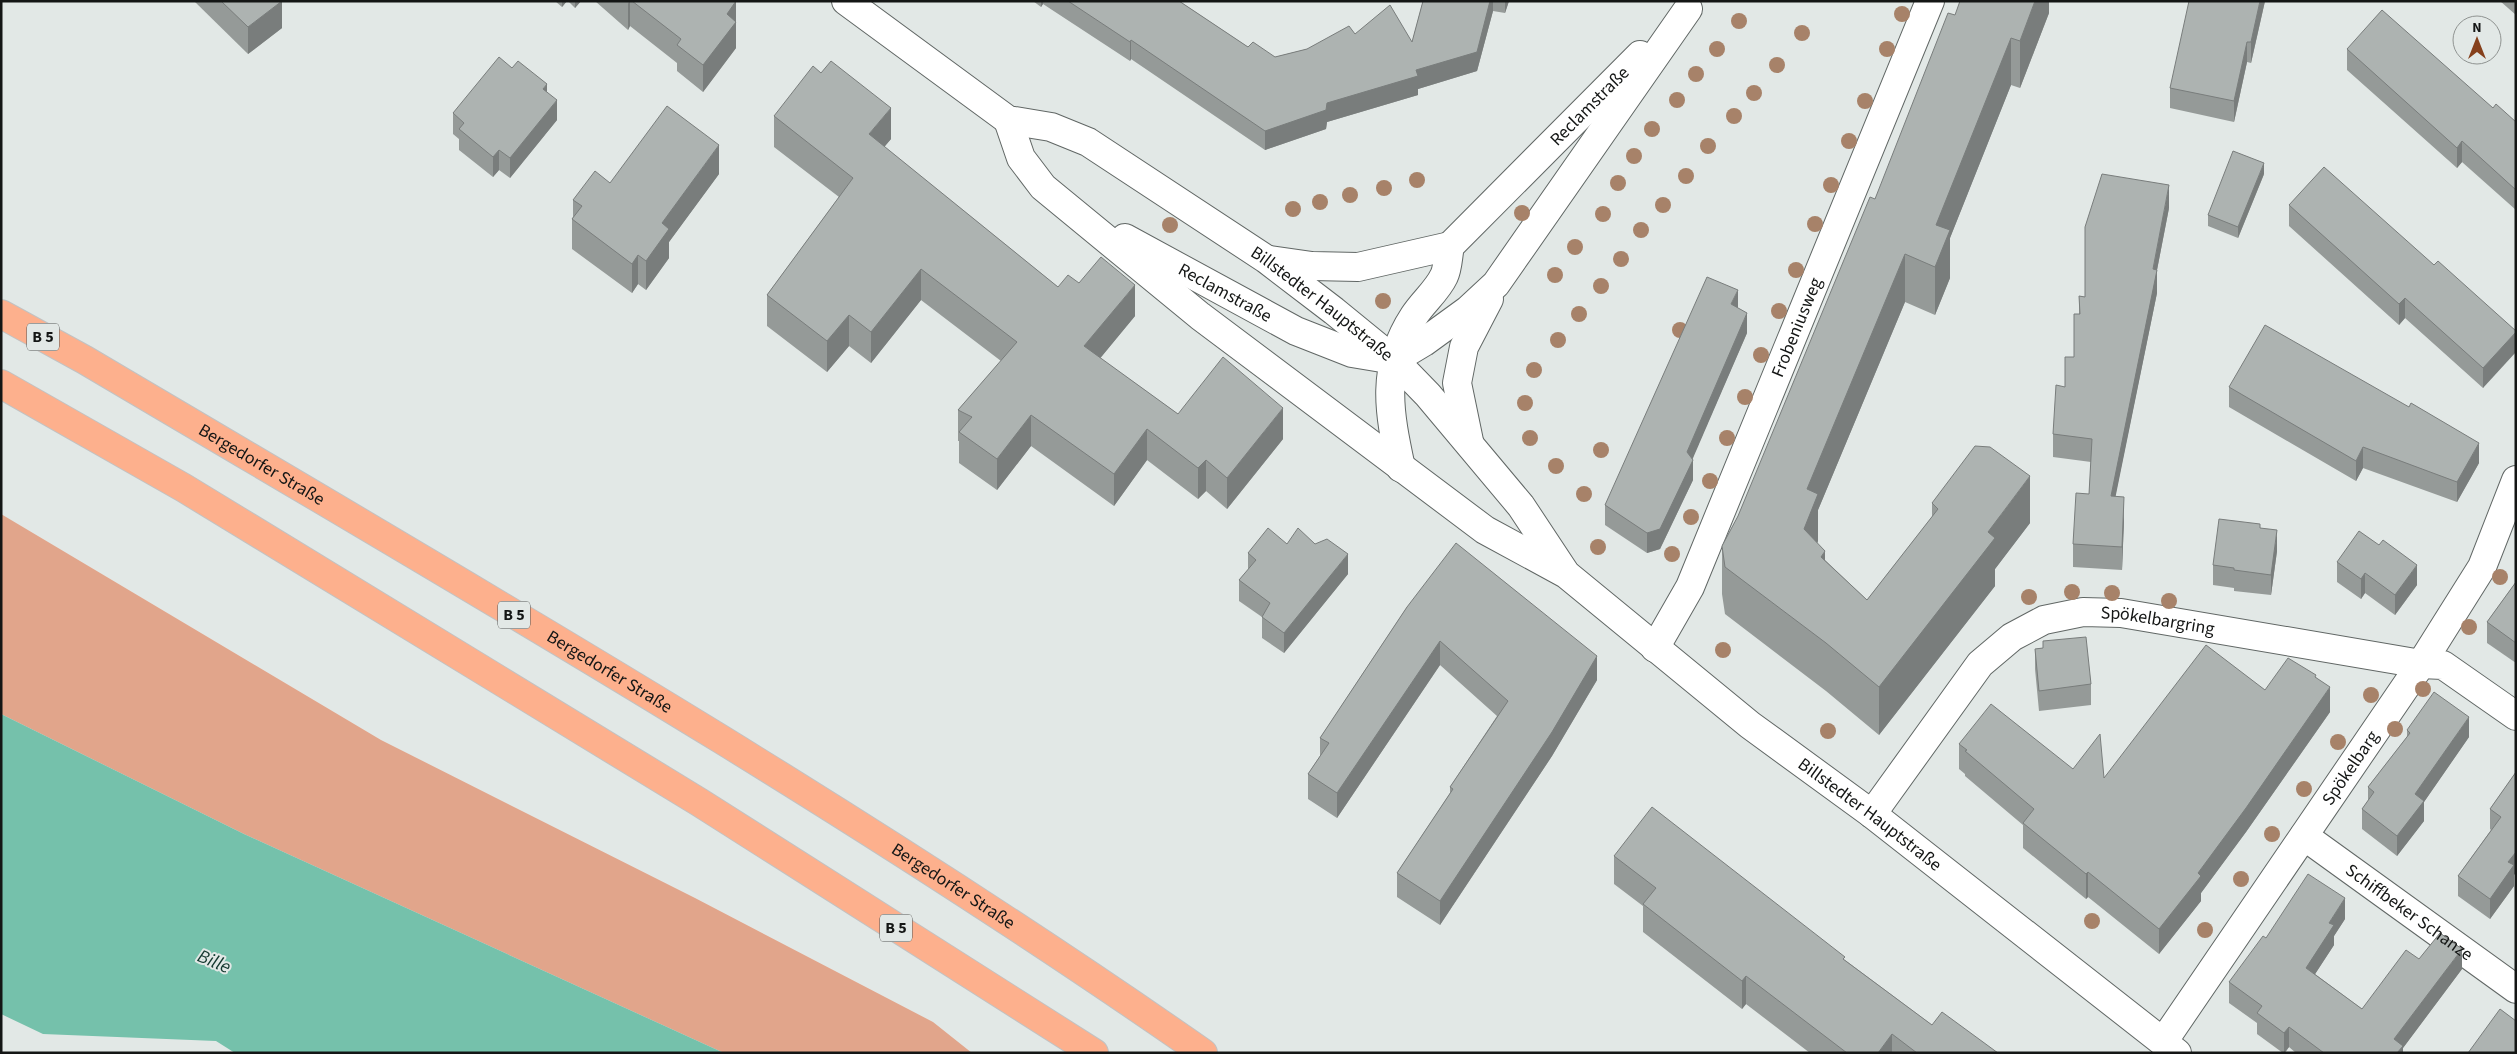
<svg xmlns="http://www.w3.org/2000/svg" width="2517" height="1054" font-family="'Source Sans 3',sans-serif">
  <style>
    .green { fill: #e1a58b }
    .water { fill: #75c1ab }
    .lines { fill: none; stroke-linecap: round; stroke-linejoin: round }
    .street-casing { stroke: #616765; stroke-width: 30 }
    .secondary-casing { stroke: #616765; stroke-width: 30 }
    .highway-casing { stroke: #c2c2c2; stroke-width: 30 }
    .street { stroke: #fff; stroke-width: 28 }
    .secondary { stroke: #fff; stroke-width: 28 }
    .highway { stroke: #fdb08d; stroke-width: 28 }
    .tree { fill: #a78269 }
    .wall { fill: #959a98 }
    .shaded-wall { fill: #797d7c }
    .building { fill: #adb3b1; stroke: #797d7c }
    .labels { text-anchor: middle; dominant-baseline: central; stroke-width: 4; stroke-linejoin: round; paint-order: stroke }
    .shield { fill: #e2e8e6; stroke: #525554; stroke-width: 1 }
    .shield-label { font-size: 16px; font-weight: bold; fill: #141615 }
    .street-label { font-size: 18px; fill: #141615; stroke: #e2e8e6 }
    .water-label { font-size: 19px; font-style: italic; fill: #13372e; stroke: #e2e8e6 }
  </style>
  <rect width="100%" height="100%" fill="#e2e8e6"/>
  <path class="green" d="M1,514L381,740L695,898L933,1022L972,1053H724L244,834L1,714Z"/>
  <path class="water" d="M1,714L244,834L724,1053H235L216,1041L43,1034L1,1014Z"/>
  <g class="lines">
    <g class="street-casing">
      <g id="street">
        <path id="s1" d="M1655,648L1690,587L1930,1"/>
        <path id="s2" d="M1872,814L1980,664L2012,637L2044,620L2083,612L2121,613L2421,664L2443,665L2516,716"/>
        <path id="s3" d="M2304,836L2516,989"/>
        <path id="s4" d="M2163,1042L2421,664L2482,567L2516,480"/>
      </g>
    </g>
    <g class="secondary-casing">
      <g id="secondary">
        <path id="s5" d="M846,1L1008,120L1051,127L1088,142L1266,259L1334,311L1394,360L1428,395L1521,506L1564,571"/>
        <path id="s6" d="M1008,120L1021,158L1043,187L1200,316L1485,530L1566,574L1750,725L1872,814L2177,1053"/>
        <path id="s7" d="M1125,238L1296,331L1352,353L1394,360L1424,342L1468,310L1496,284L1688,9"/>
        <path d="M1270,260L1312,266L1358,267L1450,246"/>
        <path d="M1469,441L1457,383L1464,347L1489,299"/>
        <path id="s8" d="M1401,468C1389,412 1380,368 1414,316C1423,302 1437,291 1444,276C1448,268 1448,255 1450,246L1640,55"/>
      </g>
    </g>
    <g class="highway-casing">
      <g id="highway">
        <path id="s9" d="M1,314L85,360C462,583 843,802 1203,1053"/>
        <path d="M1,384L184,488L699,802L1094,1053"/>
      </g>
    </g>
    <use href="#street" class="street"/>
    <use href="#secondary" class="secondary"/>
    <use href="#highway" class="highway"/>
  </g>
  <g class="tree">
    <circle cx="1902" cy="14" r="8"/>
    <circle cx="1739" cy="21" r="8"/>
    <circle cx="1802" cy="33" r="8"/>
    <circle cx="1717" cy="49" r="8"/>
    <circle cx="1887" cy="49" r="8"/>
    <circle cx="1777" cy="65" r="8"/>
    <circle cx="1696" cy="74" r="8"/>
    <circle cx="1754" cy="93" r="8"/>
    <circle cx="1677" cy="100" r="8"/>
    <circle cx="1865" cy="101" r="8"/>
    <circle cx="1734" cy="116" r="8"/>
    <circle cx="1652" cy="129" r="8"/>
    <circle cx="1849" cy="141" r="8"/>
    <circle cx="1708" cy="146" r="8"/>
    <circle cx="1634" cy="156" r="8"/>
    <circle cx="1686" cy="176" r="8"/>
    <circle cx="1417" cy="180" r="8"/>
    <circle cx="1618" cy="183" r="8"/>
    <circle cx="1831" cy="185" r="8"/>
    <circle cx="1384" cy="188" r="8"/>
    <circle cx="1350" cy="195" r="8"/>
    <circle cx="1320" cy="202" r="8"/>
    <circle cx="1663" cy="205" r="8"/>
    <circle cx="1293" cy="209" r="8"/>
    <circle cx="1522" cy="213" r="8"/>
    <circle cx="1603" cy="214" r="8"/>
    <circle cx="1815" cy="224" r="8"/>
    <circle cx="1170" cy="225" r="8"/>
    <circle cx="1641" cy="230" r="8"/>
    <circle cx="1575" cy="247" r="8"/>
    <circle cx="1621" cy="259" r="8"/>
    <circle cx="1796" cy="270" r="8"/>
    <circle cx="1555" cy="275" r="8"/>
    <circle cx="1601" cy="286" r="8"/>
    <circle cx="1383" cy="301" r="8"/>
    <circle cx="1779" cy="311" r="8"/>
    <circle cx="1579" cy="314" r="8"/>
    <circle cx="1680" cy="330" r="8"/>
    <circle cx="1558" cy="340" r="8"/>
    <circle cx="1761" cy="355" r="8"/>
    <circle cx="1534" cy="370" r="8"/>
    <circle cx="1745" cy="397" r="8"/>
    <circle cx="1525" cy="403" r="8"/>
    <circle cx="1530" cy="438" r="8"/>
    <circle cx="1727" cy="438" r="8"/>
    <circle cx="1601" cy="450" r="8"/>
    <circle cx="1556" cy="466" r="8"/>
    <circle cx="1710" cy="481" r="8"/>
    <circle cx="1584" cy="494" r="8"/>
    <circle cx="1691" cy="517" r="8"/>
    <circle cx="1598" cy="547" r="8"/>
    <circle cx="1672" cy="554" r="8"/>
    <circle cx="2500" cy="577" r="8"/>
    <circle cx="2072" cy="592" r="8"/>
    <circle cx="2112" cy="593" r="8"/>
    <circle cx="2029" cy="597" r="8"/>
    <circle cx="2169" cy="601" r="8"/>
    <circle cx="2469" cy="627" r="8"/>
    <circle cx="1723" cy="650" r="8"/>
    <circle cx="2423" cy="689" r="8"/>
    <circle cx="2371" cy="695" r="8"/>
    <circle cx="2395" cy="729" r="8"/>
    <circle cx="1828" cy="731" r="8"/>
    <circle cx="2338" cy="742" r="8"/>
    <circle cx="2304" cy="789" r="8"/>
    <circle cx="2272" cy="834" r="8"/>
    <circle cx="2241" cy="879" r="8"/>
    <circle cx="2092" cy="921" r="8"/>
    <circle cx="2205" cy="930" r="8"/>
  </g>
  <g class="wall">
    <path d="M194,1H282V28L248,54Z"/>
    <path d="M555,1H567L562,7Z"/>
    <path d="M568,1H581L575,8Z"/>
    <path d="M595,1H736V48L703,92L677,71V63L630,26L628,30Z"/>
    <path d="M1033,1H1179L1248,47L1275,57L1307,49L1355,34L1412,42L1423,1H1509L1505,13L1493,11L1477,71L1418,89V95L1327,122L1326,129L1265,150L1131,59L1130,61L1043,4L1041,7Z"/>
    <path d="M2049,1V13L2020,88L2011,85L1950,238V278L1935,315L1905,302L1818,510V541L1817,543L1825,560L1867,600L1932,517V503L2030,523L1995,569V586L1879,735L1826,691L1725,614L1722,594V546L1738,516L1955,15Z"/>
    <path d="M2265,1L2251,63L2247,62L2234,122L2170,108V88Z"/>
    <path d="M2500,1H2516V15Z"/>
    <path d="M2347,49L2493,108L2516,122V210L2462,162L2457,168L2347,70Z"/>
    <path d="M512,68L547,92L557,120L510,178L499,170L493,177L459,150V139L453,134V113Z"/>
    <path d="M774,116L891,139L884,147L1058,287L1079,283L1135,316L1100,358L1178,414L1283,439L1227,509L1206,491L1198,499L1147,460L1114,506L1031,446L997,490L959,463V441H958V410L1001,361L921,300L871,363L849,346L827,372L767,326V295L839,197L774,147Z"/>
    <path d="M719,174L669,242V258L646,290L638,284L632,293L572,249V219L573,217V200L610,183Z"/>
    <path d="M2264,174L2238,238L2208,226V215Z"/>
    <path d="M2289,205L2434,265L2516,331L2483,388L2405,318L2399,325L2289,226Z"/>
    <path d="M2169,208L2157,270V293L2115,497L2124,520L2122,570L2073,567V544L2089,494L2091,462L2053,457V434L2065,387L2074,357L2079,314V296L2085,297Z"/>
    <path d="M1738,308L1747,333L1692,459L1693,480L1660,549L1647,553L1605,525V505Z"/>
    <path d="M2229,387L2479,463L2457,502L2363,468L2356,481L2229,407Z"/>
    <path d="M2260,528L2277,551L2271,595L2234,591V588L2213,585V565Z"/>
    <path d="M1287,544L1348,574L1284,653L1262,638V617L1239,601V580L1248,570V553Z"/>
    <path d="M2379,545L2417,585L2395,615L2365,593L2361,599L2337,582V562Z"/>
    <path d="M2516,582V663L2487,643V622Z"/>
    <path d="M1407,607L1597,680L1552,756L1440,925L1397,897V873L1450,793V787L1497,716L1440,665L1337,818L1308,799V774L1320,756V738Z"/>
    <path d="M2043,641L2091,684V705L2039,711L2035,669V649L2043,648Z"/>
    <path d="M2316,677L2330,712L2246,832L2201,893V901L2159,954L2088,897L2086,899L2023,848V825L1965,776V774L1959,769V744L2073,769L2104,778L2265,690Z"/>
    <path d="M2407,730L2469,737L2424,802V821L2397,856L2362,829V809L2368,801V787L2407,737Z"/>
    <path d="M2516,772V872L2514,875V886L2490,919L2458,896V876L2491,830L2490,829V809Z"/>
    <path d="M1614,856L1845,960L1932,1025L1998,1053H1810L1746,1004L1742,1009L1643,932V906L1614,884Z"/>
    <path d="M2345,919L2334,936V945L2315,974L2362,1009L2419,959L2462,969L2403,1048V1053H2296L2289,1047L2285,1053H2283L2257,1034V1023L2229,1003V982L2266,938Z"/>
  </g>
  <g class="shaded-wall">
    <path d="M282,1V28L248,54V27Z"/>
    <path d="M562,1H567L562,7Z"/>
    <path d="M575,1H581L575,8Z"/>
    <path d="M629,1H630V26L628,30V4Z"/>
    <path d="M736,1V48L703,92V65L727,14Z"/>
    <path d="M1041,1H1043V4L1041,7Z"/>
    <path d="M1490,1H1493V11L1477,71L1418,89V95L1327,122L1326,129L1265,150V131L1327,103L1416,70Z"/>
    <path d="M1505,1H1509L1505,13Z"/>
    <path d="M2035,1H2049V13L2020,88V41Z"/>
    <path d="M2260,1H2265L2251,63V42Z"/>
    <path d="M2011,38V85L1950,238V278L1935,315V267L1936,225Z"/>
    <path d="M1131,40V59L1130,61V42Z"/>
    <path d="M2247,42V62L2234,122V101Z"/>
    <path d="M547,84V104L543,89Z"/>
    <path d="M557,100V120L510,178V158Z"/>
    <path d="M891,108V139L869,165V134Z"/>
    <path d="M2462,141V162L2457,168V148Z"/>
    <path d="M719,145V174L669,242V258L646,290V261L662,223Z"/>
    <path d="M499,150V170L493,177V157Z"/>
    <path d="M2264,163V174L2238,238V227Z"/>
    <path d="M2169,185V208L2157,270V293L2111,519V496Z"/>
    <path d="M1905,254V302L1818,510V541L1804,576V529L1807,489Z"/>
    <path d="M638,255V284L632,293V264Z"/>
    <path d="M921,269V300L871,363V332Z"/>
    <path d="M1135,285V316L1084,378V346Z"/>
    <path d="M1738,290V311L1731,304Z"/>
    <path d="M2405,298V318L2399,325V304Z"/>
    <path d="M1747,313V333L1687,472V452Z"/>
    <path d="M849,315V346L827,372V341Z"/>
    <path d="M2516,332V352L2483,388V368Z"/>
    <path d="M1283,408V439L1227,509V478Z"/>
    <path d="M1031,415V446L997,490V459Z"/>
    <path d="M1147,429V460L1114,506V474Z"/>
    <path d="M2479,443V463L2457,502V482Z"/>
    <path d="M2363,447V468L2356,481V461Z"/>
    <path d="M1206,460V491L1198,499V468Z"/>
    <path d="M1693,460V480L1660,549L1647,553V533Z"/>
    <path d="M2030,476V523L1995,569V586L1879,735V687L1988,532Z"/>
    <path d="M2124,497V520L2122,570V547Z"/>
    <path d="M2277,530V551L2271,595V575Z"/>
    <path d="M1825,551V599L1821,557Z"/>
    <path d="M1348,554V574L1284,653V633Z"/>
    <path d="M2417,565V585L2395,615V595Z"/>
    <path d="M2365,573V593L2361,599V579Z"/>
    <path d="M1440,641V665L1337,818V793Z"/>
    <path d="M1597,656V680L1552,756L1440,925V901Z"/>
    <path d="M2330,687V712L2246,832L2201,893V901L2159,954V929L2198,873Z"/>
    <path d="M2469,717V737L2424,802V821L2397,856V836L2415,794Z"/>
    <path d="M2516,852V872L2514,875V886L2490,919V899L2508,862Z"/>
    <path d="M2088,872V897L2086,899V874Z"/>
    <path d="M2345,898V919L2334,936V945L2306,988V968L2329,923Z"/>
    <path d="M2462,949V969L2403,1048V1053H2394V1039Z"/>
    <path d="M1746,976V1004L1742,1009V981Z"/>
    <path d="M2289,1027V1047L2284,1053V1033Z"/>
    <path d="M1892,1034V1053H1878Z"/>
  </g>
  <g class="building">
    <path d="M221,1H282L248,27Z"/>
    <path d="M632,1H736L727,14L736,22L703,65L677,45L681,39Z"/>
    <path d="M1068,1H1179L1248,47L1253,42L1275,57L1307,49L1349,26L1355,34L1390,5L1412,42L1423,1H1490L1477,52L1416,70L1418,76L1327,103L1326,110L1265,131L1131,40L1130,42Z"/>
    <path d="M1960,1H2035L2020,41L2011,38L1936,225L1950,230L1935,267L1905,254L1807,489L1818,494L1804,529L1825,551L1821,557L1867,600L1938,509L1932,503L1975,446L1990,447L2030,476L1988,532L1995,538L1879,687L1826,643L1725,567L1722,546L1738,516L1870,197L1875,199L1948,13L1955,15Z"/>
    <path d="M2189,1H2260L2251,42H2247L2234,101L2170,88Z"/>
    <path d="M2382,10L2493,108L2496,104L2516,122V190L2462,141L2457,148L2347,49Z"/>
    <path d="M499,57L512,68L518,61L547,84L543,89L557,100L510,158L499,150L493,157L459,129L464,123L453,113Z"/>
    <path d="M831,61L891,108L869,134L1058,287L1068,275L1079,283L1101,257L1135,285L1084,346L1178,414L1223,357L1283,408L1227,478L1206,460L1198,468L1147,429L1114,474L1031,415L997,459L959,432L972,417L958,410L1017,342L921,269L871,332L849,315L827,341L767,295L853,178L774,116L813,66L821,73Z"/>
    <path d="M667,106L719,145L662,223L669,229L646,261L638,255L632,264L572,219L582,206L573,200L595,171L610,183Z"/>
    <path d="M2233,151L2264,163L2238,227L2208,215Z"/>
    <path d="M2324,167L2434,265L2438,261L2516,331V332L2483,368L2405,298L2399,304L2289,205Z"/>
    <path d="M2102,174L2169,185L2153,269L2157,270L2111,496L2124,497L2122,547L2073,544L2076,493L2089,494L2092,439L2053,434L2056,385L2065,387V357H2074V314H2080L2079,296L2085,297V227Z"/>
    <path d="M1707,277L1738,290L1731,304L1747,313L1687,452L1693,460L1660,529L1647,533L1605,505Z"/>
    <path d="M2265,325L2409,407L2411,403L2479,443L2457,482L2363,447L2356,461L2229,387Z"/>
    <path d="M2219,519L2260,524V528L2277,530L2271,575L2234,570V568L2213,565Z"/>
    <path d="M1268,528L1287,544L1298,528L1315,544L1327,539L1348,554L1284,633L1262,617L1270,603L1239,580L1256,560L1248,553Z"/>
    <path d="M2359,531L2379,545L2383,540L2417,565L2395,595L2365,573L2361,579L2337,562Z"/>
    <path d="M1456,543L1597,656L1552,732L1440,901L1397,873L1453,789L1450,787L1508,701L1440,641L1337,793L1308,774L1329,743L1320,738L1407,607Z"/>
    <path d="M2516,582V643L2487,622Z"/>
    <path d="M2086,637L2091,684L2039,691L2035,649L2043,648V641Z"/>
    <path d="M2206,645L2265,690L2288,658L2316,675L2315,677L2330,687L2246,808L2198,873L2201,876L2159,929L2088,872L2086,874L2023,823L2034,809L1965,751L1967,750L1959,744L1991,704L2073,769L2100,734L2104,778Z"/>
    <path d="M2434,692L2469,717L2415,794L2424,801L2397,836L2362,809L2374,792L2368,787L2410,733L2407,730Z"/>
    <path d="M2516,772V852L2508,862L2514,865L2490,899L2458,876L2501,817L2490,809Z"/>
    <path d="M1652,807L1845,957L1843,959L1932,1025L1942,1012L1998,1053H1917L1892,1034L1878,1053H1847L1746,976L1742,981L1643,904L1656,888L1614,856Z"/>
    <path d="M2308,874L2345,898L2329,923L2334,925L2306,968L2362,1009L2406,950L2419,959L2440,933L2462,949L2394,1039L2403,1046L2397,1053H2324L2289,1027L2284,1033L2257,1013L2262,1006L2229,982L2263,936L2266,938Z"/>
    <path d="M2500,1009L2516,1021V1053H2468Z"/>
  </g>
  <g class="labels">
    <g class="shield">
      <rect x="27" y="323.5" width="32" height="27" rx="4"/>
      <rect x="498" y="601.5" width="32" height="27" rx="4"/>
      <rect x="880" y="914.5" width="32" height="27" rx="4"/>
    </g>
    <g class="shield-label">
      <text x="43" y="337">B 5</text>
      <text x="514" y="615">B 5</text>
      <text x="896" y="928">B 5</text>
    </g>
    <g class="street-label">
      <text stroke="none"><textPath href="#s8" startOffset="436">Reclamstraße</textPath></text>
      <text stroke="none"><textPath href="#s7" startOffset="114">Reclamstraße</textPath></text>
      <text stroke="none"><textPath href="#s5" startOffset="569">Billstedter Hauptstraße</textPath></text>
      <text stroke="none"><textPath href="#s1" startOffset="351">Frobeniusweg</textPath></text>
      <text stroke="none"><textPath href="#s9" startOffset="301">Bergedorfer Straße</textPath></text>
      <text stroke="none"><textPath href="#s2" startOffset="378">Spökelbargring</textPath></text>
      <text stroke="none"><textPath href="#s9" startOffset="706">Bergedorfer Straße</textPath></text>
      <text stroke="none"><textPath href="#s4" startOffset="332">Spökelbarg</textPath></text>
      <text stroke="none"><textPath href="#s6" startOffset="1116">Billstedter Hauptstraße</textPath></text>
      <text stroke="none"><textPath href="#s9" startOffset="1111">Bergedorfer Straße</textPath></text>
      <text stroke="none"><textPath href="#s3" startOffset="130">Schiffbeker Schanze</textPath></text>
    </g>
    <g class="water-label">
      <text transform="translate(214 962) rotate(23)">Bille</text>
    </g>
  </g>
  <rect width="2517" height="1054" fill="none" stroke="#141615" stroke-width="5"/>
  <g transform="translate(2477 40)"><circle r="24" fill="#e2e8e6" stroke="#909492"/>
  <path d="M0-4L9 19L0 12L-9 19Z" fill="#86401c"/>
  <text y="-8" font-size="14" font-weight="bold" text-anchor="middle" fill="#141615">N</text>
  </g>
</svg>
